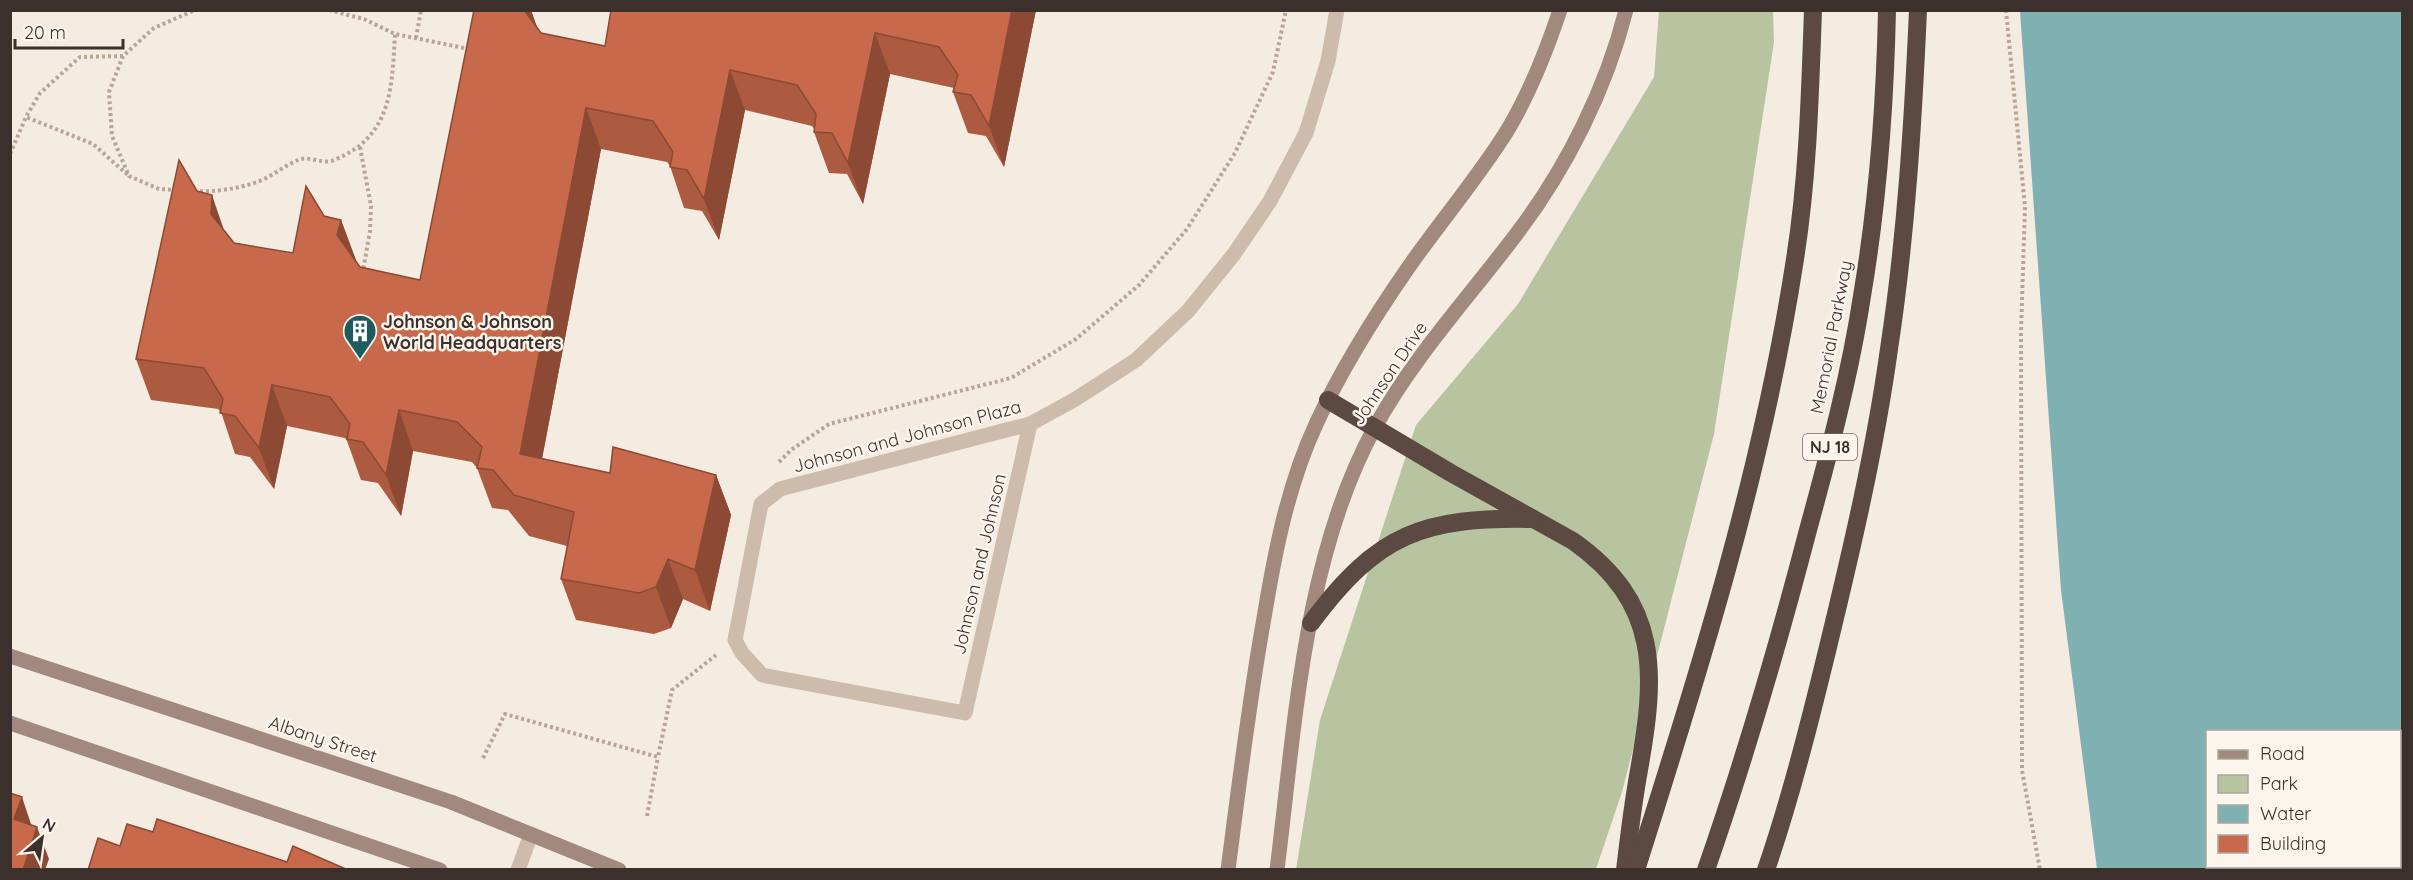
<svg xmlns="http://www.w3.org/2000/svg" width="2413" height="880" font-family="Quicksand,sans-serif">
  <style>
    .green { fill: #b8c4a0 }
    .water { fill: #7fb0b2; fill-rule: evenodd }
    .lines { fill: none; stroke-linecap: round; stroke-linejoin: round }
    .path { stroke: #b9a596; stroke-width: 4; stroke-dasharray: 3 3; stroke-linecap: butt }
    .lane { stroke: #cdbbac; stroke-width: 15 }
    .street { stroke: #cdbbac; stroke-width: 15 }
    .secondary { stroke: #a18a7d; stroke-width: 15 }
    .highway { stroke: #5c4a42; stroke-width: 18 }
    .wall { fill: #ac5a40 }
    .shaded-wall { fill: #8c4a34 }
    .building { fill: #c8694b; stroke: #8c4a34; stroke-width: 1.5 }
    .labels { text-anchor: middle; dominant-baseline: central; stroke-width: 5; stroke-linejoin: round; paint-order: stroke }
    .shield { fill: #fbf5ee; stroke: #756b66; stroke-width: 1.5 }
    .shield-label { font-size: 16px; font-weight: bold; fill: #3b302b }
    .poi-label { font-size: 18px; font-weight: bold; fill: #3b302b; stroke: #fbf5ee; text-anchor: start }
    .street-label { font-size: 18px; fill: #3b302b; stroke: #fbf5ee }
  </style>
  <rect width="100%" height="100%" fill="#f4ebe1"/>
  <path class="green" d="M1659,11H1773L1774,42L1714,434L1622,792L1596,869L1296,870L1320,720L1416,425L1518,304L1654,77Z"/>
  <path class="water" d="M2020,11H2402V869H2097L2061,590ZM2208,732H2400V866H2208Z"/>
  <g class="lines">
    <g class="path">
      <path d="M329,10L364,19L395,34L469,49"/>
      <path d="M2006,10L2025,207L2021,332L2022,770L2040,870"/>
      <path d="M416,38L421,10"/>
      <path d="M123,56L80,57L40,93L26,117L93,144L128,175"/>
      <path d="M360,147L371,206L370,231L363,271"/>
      <path d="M10,154L26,117"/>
      <path d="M177,190L159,189L129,176L112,136L109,92L123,56L154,28L195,10"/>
      <path d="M194,191C215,192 237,189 257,182C271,177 284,166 298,160C309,155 323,165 334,160C392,137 392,88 395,34"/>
      <path d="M779,462L791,450L829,424L1011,378L1076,339L1139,285L1187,229L1235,153L1273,72L1286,10"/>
      <path d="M483,758L505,714L658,757L672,690L716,655"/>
      <path d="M647,816L658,757"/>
    </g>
    <path class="lane" d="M1030,424L965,713L762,675L742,653L735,640L761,504L780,489L1030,424L1074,400L1136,360L1188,311L1234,254L1270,201L1306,133L1328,61L1337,10"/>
    <path class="street" d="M518,870L531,834"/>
    <g class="secondary">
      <path d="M10,656L451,802L619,870"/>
      <path d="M10,723L440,870"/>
      <path d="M1228,870C1239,785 1249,701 1264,618C1275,551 1288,484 1317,422C1342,368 1374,317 1408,268C1440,222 1477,179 1507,131C1530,93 1546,52 1560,10"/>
      <path d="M1277,870C1295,725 1304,556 1375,427C1414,356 1470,296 1518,232C1567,167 1606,89 1626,10"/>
    </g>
    <g class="highway">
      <path d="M1328,400L1451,473L1573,541C1661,603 1656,674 1639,770C1633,803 1629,836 1625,870"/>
      <path d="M1311,623C1378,533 1423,517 1533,519"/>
      <path d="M1636,870C1700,669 1763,468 1795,259C1808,177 1810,94 1813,10"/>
      <path d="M1706,870C1745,758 1778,645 1808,530C1829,453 1850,375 1862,296C1878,201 1885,106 1887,10"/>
      <path d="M1766,870C1791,797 1810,721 1828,647C1852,548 1875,450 1889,349C1906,237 1913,123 1918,10"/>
    </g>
  </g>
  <path class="wall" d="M474,10H531L537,27L541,33L605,46L1036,10L1004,167L986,136L968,133L953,92L954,88L890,74L863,204L847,174L829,173L814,132L815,130L812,126L745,110L719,240L702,211L684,208L670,166L667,162L601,149L542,459L610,473L716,475L731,515L710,611L683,599L671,628L654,634L576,620L561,579L567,546L529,536L508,510L492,508L477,468L472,462L413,451L401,516L378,483L361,480L347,441L345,438L287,426L274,489L250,457L235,454L221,412L218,409L151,400L136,359L225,231L234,243L293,253L324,216L341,220L356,261L360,267L420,280Z"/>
  <g class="shaded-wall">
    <path d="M521,10H531L537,28Z"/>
    <path d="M1012,10H1036L1004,167L989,126Z"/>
    <path d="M875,33L890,74L863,204L848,163Z"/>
    <path d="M730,70L745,110L719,240L704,199Z"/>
    <path d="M586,108L601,149L535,495L520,454Z"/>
    <path d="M212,195L226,236L211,214Z"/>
    <path d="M341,220L356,260L352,276L337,235Z"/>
    <path d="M272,385L287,426L274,489L259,448Z"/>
    <path d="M399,410L413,451L401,516L386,475Z"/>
    <path d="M716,475L731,515L710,611L695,570Z"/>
    <path d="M668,559L683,599L671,628L656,587Z"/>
    <path d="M22,797L33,830L14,819Z"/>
    <path d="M37,827L49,859L45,870H23Z"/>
  </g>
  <g class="building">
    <path d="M474,10H524L541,33L605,46L611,10H1012L989,126L971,95L953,92L958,75L939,47L875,33L848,163L832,133L814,132L816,114L797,85L730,70L704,199L687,170L670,167L673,152L653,121L586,108L520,454L610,473L613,447L716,475L695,570L668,559L656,587L639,593L561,579L574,512L514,495L493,470L477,468L482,447L457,422L399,410L386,475L363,442L347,439L350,424L330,397L272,385L259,448L235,416L220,413L223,399L204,368L136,359L179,160L197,191L212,195L211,214L234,243L293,253L306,186L324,216L341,220L337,235L360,267L420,280Z"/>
    <path d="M10,793L22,797L14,819L37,827L23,870H10Z"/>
    <path d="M157,819L287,862L293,846L348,870H88L98,838L120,846L127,824L153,832Z"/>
  </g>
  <defs>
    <g id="building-pin" transform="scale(1.725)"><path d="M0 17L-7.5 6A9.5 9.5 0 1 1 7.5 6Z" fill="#1f5a5e" stroke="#fbf5ee"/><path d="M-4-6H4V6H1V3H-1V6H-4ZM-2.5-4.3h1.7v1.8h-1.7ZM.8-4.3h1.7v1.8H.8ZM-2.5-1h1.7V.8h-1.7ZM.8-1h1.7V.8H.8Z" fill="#fff"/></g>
  </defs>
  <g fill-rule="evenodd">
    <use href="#building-pin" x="360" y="331"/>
  </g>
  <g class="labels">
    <rect class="shield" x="1803" y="434" width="54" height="26" rx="4.5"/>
    <g class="shield-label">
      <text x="1830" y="447">NJ 18</text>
    </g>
    <g class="poi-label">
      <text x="383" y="321">Johnson &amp; Johnson<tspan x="383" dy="21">World Headquarters</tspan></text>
    </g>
    <g class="street-label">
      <text transform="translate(1831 337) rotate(-79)">Memorial Parkway</text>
      <text transform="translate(1389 373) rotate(-56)">Johnson Drive</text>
      <text transform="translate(907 436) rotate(-15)">Johnson and Johnson Plaza</text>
      <text transform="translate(979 564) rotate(-77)">Johnson and Johnson</text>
      <text transform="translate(323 739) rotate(18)">Albany Street</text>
    </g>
  </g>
  <rect width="2413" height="880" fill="none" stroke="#3b302b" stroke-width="24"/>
  <rect x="2206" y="730" width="195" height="138" fill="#fbf5ee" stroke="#aea6a0" stroke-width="1.5"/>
  <rect x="2218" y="750" width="30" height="9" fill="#a18a7d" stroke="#aea6a0" stroke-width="1.5"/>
  <text x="2260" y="760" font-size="18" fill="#3b302b">Road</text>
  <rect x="2218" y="775" width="30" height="18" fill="#b8c4a0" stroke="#aea6a0" stroke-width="1.5"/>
  <text x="2260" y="790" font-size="18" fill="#3b302b">Park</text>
  <rect x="2218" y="805" width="30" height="18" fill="#7fb0b2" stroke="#aea6a0" stroke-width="1.5"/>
  <text x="2260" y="820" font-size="18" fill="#3b302b">Water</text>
  <rect x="2218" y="835" width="30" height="18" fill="#c8694b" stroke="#aea6a0" stroke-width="1.5"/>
  <text x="2260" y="850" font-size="18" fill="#3b302b">Building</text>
  <g transform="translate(42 838) rotate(29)" stroke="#fbf5ee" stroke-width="4.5" paint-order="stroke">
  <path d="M0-4.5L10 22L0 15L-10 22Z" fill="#3b302b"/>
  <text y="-9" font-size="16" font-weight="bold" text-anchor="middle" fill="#3b302b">N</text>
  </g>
  <path d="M15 39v9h108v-9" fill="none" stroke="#3b302b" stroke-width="3"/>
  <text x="24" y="39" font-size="18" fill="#3b302b" stroke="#fbf5ee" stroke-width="4.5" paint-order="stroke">20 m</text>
</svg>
